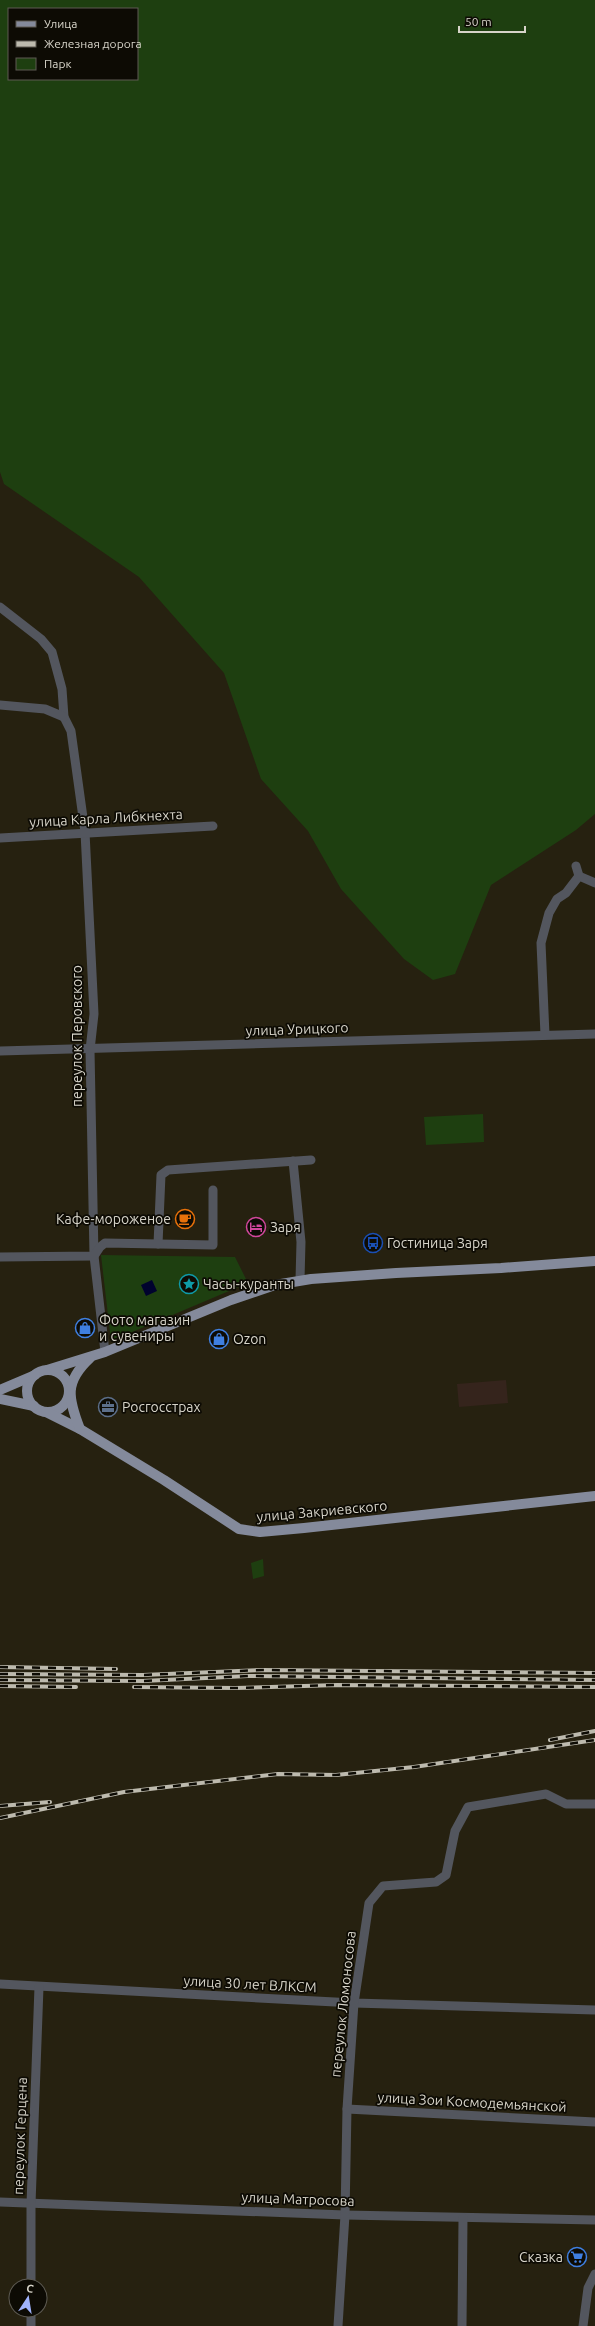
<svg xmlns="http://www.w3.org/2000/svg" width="595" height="2326" font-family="Ubuntu,sans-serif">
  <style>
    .education { fill: #35241c }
    .green { fill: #1e3f10; fill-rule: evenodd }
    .water { fill: #00022e }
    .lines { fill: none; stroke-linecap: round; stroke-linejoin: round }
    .minor { stroke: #53565e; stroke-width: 9 }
    .major { stroke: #848a9b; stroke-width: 10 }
    .rail-casing { stroke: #bdbaae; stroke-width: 4 }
    .rail { stroke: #0d0b04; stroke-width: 2.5; stroke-dasharray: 8; stroke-linecap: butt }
    .labels { text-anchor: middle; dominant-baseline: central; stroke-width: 3.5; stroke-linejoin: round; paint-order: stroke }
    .street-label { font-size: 14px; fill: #d7d4c9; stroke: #0d0b04 }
    .poi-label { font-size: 14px; fill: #d7d4c9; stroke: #0d0b04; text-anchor: start }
  </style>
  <rect width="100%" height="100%" fill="#262110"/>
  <path class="education" d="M506,1380L508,1403L459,1407L457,1384Z"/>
  <g class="green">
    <path d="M0,0H595V814L576,830L491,885L455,974L433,980L404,959L341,889L308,831L261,779L224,673L139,577L4,484L0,472ZM9,9H137V79H9Z"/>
    <path d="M483,1114L484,1142L426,1145L424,1117Z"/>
    <path d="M101,1255L235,1257L248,1283L111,1341Z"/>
    <path d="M263,1559L264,1576L253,1579L251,1563Z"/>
  </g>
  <path class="water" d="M152,1280L157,1291L146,1296L141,1285Z"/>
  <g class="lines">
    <g class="minor">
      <path d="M0,607L41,639L52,652L62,689L64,717L71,731L85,832L94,1014L90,1050L94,1256L105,1352"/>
      <path d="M0,705L45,709L64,717"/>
      <path d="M0,838L213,826"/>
      <path d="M579,876L595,883"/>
      <path d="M545,1035L541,943L549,913L557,899L566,893L579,876L576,866"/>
      <path d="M0,1051L595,1034"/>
      <path d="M293,1161L301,1242L300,1280"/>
      <path d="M158,1244L161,1175L168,1170L311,1160"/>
      <path d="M0,1257L94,1256L100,1247L105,1243L213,1245V1190"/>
      <path d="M0,1984L354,2003L595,2010"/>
      <path d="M347,2109L595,2122"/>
      <path d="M0,2202L345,2215L595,2220"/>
      <path d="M31,2286V2204L39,1987"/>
      <path d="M31,2310V2326"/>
      <path d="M338,2326L345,2215L347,2109L354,2003L369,1903L383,1886L436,1882L446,1875L455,1831L468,1807L546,1794L566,1804H595"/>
      <path d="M462,2326L463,2218"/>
      <path d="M583,2326L588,2288L595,2274"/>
    </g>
    <g class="major">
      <path d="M47,1370L105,1352L231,1300L275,1285L311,1279L396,1273L501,1268L595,1261"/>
      <circle cx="48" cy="1391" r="21"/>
      <path d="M0,1390L35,1375"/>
      <path d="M0,1399L34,1406"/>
      <path d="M46,1412L80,1429L164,1480L239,1529L260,1532L304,1528L595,1496"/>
      <path d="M80,1429C68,1398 64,1382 90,1358"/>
    </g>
    <g class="rail-casing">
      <g id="rail">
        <path d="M0,1667L116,1669"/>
        <path d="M0,1674L143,1675L262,1670L595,1673"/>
        <path d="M0,1680L143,1681L248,1676L595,1680"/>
        <path d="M0,1686L76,1687"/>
        <path d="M134,1687L235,1688L337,1685L595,1687"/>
        <path d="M550,1740L595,1731"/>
        <path d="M0,1806L50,1802"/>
        <path d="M0,1818L124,1792L278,1774L336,1775L414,1767L595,1740"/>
      </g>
    </g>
    <use href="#rail" class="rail"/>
  </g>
  <defs>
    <g id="cafe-ring" transform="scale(1)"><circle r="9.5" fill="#0d0b04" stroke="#e8710a" stroke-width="1.5"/><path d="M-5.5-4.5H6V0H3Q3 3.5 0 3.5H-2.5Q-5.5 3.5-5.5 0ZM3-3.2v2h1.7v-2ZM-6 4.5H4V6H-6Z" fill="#e8710a"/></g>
    <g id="hotel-ring" transform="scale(1)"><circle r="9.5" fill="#0d0b04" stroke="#d1479c" stroke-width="1.5"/><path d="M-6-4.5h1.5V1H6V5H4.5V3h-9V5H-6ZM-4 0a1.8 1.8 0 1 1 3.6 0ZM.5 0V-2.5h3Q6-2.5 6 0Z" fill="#d1479c"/></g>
    <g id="bus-ring" transform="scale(1)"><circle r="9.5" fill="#0d0b04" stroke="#1a4fb4" stroke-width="1.5"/><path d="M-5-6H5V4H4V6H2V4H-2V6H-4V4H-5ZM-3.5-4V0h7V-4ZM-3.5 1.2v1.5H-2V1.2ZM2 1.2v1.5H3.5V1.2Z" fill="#1a4fb4"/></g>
    <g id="sight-ring" transform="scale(1)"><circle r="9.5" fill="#0d0b04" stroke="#0f9aa8" stroke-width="1.5"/><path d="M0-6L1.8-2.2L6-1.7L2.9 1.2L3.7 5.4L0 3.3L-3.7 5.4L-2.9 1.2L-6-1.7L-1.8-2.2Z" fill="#0f9aa8"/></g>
    <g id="shop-ring" transform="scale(1)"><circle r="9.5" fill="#0d0b04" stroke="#3f7fe0" stroke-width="1.5"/><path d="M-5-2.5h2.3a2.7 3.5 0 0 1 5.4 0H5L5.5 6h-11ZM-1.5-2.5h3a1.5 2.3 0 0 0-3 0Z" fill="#3f7fe0"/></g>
    <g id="office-ring" transform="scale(1)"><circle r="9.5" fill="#0d0b04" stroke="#5c6f8a" stroke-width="1.5"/><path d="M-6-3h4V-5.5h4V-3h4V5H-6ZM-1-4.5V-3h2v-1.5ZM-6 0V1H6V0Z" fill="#5c6f8a"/></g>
    <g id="supermarket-ring" transform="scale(1)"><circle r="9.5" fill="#0d0b04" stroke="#3f7fe0" stroke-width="1.5"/><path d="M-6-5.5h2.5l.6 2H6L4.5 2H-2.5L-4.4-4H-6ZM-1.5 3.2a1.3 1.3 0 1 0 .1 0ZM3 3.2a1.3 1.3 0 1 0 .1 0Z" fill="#3f7fe0"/></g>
  </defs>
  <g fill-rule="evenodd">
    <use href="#cafe-ring" x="185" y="1219"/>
    <use href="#hotel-ring" x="256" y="1227"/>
    <use href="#bus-ring" x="373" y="1243"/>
    <use href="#sight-ring" x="189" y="1284"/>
    <use href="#shop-ring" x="85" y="1328"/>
    <use href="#shop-ring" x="219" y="1339"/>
    <use href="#office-ring" x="108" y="1407"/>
    <use href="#supermarket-ring" x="577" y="2257"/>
  </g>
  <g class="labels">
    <g class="street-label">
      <text transform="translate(106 818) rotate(-3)">улица Карла Либкнехта</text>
      <text transform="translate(297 1029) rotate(-2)">улица Урицкого</text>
      <text transform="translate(77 1036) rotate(-90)">переулок Перовского</text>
      <text transform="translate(322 1511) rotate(-5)">улица Закриевского</text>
      <text transform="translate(250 1984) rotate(3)">улица 30 лет ВЛКСМ</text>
      <text transform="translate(343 2004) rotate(-84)">переулок Ломоносова</text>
      <text transform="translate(472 2102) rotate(3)">улица Зои Космодемьянской</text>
      <text transform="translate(20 2136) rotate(-88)">переулок Герцена</text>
      <text transform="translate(298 2199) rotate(2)">улица Матросова</text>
    </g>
    <g class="poi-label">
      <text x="171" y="1219" text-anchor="end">Кафе-мороженое</text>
      <text x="270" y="1227">Заря</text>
      <text x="387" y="1243">Гостиница Заря</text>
      <text x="203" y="1284">Часы-куранты</text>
      <text x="99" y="1320">Фото магазин<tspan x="99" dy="16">и сувениры</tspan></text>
      <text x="233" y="1339">Ozon</text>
      <text x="122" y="1407">Росгосстрах</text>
      <text x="563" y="2257" text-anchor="end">Сказка</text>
    </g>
  </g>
  <rect x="8" y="8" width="130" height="72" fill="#0d0b04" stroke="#5e5b53"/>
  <rect x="16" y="21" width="20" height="6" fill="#848a9b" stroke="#5e5b53"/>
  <text x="44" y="28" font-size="12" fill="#d7d4c9">Улица</text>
  <rect x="16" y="41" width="20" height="6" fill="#bdbaae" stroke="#5e5b53"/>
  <text x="44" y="48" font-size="12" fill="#d7d4c9">Железная дорога</text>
  <rect x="16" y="58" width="20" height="12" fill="#1e3f10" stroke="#5e5b53"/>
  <text x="44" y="68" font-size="12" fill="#d7d4c9">Парк</text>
  <g transform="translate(28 2298) rotate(12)"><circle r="19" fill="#0d0b04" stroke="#5e5b53"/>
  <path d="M0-3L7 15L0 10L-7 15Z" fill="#a0b3fd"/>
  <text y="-6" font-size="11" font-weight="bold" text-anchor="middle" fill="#d7d4c9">С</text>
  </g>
  <path d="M459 26v6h66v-6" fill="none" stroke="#d7d4c9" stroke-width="2"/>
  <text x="465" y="26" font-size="12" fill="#d7d4c9" stroke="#0d0b04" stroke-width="3" paint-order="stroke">50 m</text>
</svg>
